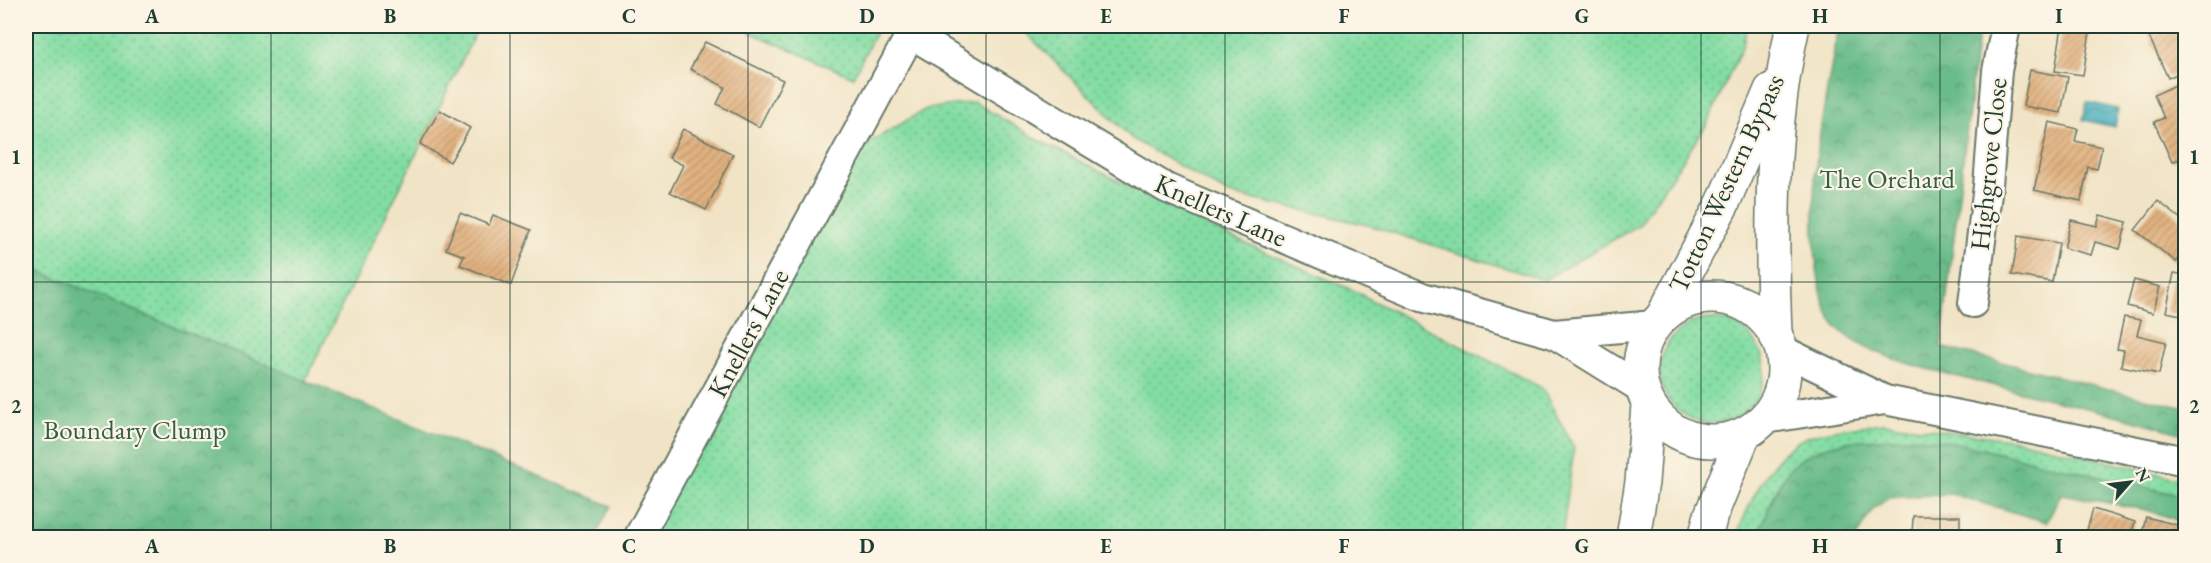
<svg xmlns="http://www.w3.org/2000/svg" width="2211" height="563" font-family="'EB Garamond',serif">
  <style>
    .grass { fill: url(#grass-dots); stroke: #508d6c; stroke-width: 1.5 }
    .forest { fill: url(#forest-crowns); stroke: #447c5e; stroke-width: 1.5 }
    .water { fill: url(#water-waves); stroke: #2e7478; stroke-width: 1.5 }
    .building { fill: url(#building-hatch) }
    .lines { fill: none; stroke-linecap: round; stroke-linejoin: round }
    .street-casing { stroke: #687767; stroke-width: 32 }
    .primary-casing { stroke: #687767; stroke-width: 36 }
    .street { stroke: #fff; stroke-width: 28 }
    .primary { stroke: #fff; stroke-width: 33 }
    .grid { fill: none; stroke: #1f3d34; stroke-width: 1.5; stroke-opacity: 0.55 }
    .labels { text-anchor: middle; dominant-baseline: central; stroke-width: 4.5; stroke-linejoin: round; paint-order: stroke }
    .street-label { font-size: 27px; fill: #1f3d34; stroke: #fcf5e5 }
    .park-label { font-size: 27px; fill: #335d4a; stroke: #fcf5e5 }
    .neatline { fill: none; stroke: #1f3d34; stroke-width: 2 }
    .grid-label { font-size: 20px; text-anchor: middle; font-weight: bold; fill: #1f3d34 }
  </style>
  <defs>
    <pattern id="grass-dots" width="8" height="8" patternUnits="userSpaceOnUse" patternTransform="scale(1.5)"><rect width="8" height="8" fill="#82dda3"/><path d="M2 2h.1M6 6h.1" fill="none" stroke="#6ab486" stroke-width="1.8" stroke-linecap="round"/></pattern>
    <pattern id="forest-crowns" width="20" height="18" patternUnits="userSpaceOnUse" patternTransform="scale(1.5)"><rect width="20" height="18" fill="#69bc89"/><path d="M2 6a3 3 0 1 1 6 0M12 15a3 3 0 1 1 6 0" fill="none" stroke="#569a71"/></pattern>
    <pattern id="water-waves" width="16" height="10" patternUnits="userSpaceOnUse" patternTransform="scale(1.5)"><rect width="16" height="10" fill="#3dacbb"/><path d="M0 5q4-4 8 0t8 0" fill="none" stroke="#338d99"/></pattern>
    <pattern id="building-hatch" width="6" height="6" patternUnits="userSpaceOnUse" patternTransform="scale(1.5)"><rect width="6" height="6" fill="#e2b280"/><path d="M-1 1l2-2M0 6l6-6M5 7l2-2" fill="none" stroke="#b7926a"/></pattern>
  </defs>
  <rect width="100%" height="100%" fill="#fcf5e5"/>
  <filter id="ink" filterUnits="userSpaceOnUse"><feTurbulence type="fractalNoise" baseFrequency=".0167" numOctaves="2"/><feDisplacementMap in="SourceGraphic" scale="12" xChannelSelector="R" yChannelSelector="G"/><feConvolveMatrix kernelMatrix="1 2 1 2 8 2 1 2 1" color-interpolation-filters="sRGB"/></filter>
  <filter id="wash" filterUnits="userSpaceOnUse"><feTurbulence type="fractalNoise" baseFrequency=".008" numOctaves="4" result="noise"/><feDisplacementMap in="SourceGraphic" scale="24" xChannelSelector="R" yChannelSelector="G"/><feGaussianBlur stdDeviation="1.35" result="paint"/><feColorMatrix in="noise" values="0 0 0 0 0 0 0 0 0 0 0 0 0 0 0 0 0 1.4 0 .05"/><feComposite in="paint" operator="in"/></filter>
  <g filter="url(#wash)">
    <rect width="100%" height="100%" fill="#f1e4c6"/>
    <g class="grass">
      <path d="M26,26H479L305,381L26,266Z"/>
      <path d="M736,26H879L853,77Z"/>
      <path d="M1019,26H1747L1743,45L1706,126L1639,225L1544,280L1368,225L1229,194L1132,139Z"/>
      <path d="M974,102L1042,142L1215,230L1350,289L1542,388L1574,448L1562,537L638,538L834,176L870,142L926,109Z"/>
      <circle cx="1712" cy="371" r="52"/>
      <path d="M1882,423L2018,440L2185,480V498L1916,438L1840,443L1811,453L1766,516L1758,537L1736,538C1749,502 1772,450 1809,436C1831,428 1858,427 1882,423Z"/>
    </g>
    <g class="forest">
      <path d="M1839,26H1979L1941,347L2185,408V435C2121,414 2054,401 1988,384C1948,374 1864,358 1837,327C1823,311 1820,288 1817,268C1806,184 1824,107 1839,26Z"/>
      <path d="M26,266L611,506L595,537H26Z"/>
      <path d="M1916,438L1952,442L2174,494L2185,498V523L2147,510L2061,494L2047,522L1951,494L1889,498L1873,509L1856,537H1758C1765,519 1776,485 1789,470C1820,436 1874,439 1916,438Z"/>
    </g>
    <path class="water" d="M2087,102L2118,109L2115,127L2083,120Z"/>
    <g id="blocks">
      <g class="building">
        <path d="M2062,26H2091L2083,75L2055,71Z"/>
        <path d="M2156,26H2184L2186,28V70L2168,78L2146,30Z"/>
        <path d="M705,42L783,80L759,127L717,104L725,87L690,69Z"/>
        <path d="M2030,70L2068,77L2061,113L2023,106Z"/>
        <path d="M2182,82L2186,90V156L2172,162L2154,122L2164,118L2154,95Z"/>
        <path d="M440,110L470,128L450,162L420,144Z"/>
        <path d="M2049,122L2078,129L2075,141L2102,147L2097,169L2088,167L2081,201L2034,190Z"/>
        <path d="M683,129L733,154L706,210L670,192L683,165L669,158Z"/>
        <path d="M2158,201L2186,223V251L2176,262L2135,230Z"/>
        <path d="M460,213L489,225L493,215L531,230L511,285L460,265L464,256L446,249Z"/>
        <path d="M2100,215L2127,222L2120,249L2095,242L2091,255L2064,248L2071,220L2097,226Z"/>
        <path d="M2018,236L2059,243L2052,282L2012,275Z"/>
        <path d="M2174,273L2186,275V316L2166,312Z"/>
        <path d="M2134,280L2160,287L2153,313L2127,306Z"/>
        <path d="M2124,317L2141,320L2137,335L2166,342L2159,374L2121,366L2124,350L2117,349Z"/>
        <path d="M2093,509L2135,522L2130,538H2067L2069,532L2085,537Z"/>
        <path d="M1913,516H1960V538H1912Z"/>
        <path d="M2146,517L2186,527V538H2141Z"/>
      </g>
    </g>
  </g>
  <g filter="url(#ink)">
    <use href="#blocks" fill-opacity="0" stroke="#687767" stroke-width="1.5"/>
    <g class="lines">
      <g class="street-casing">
        <g id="street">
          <path d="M911,34L1166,188L1422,297L1554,334L1641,388"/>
          <path d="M1973,303L1988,186L1997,71L2006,26"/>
          <path d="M1554,334L1654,325"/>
          <path d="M1782,350L1885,400L2186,461"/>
          <path d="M1765,419L1885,400"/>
          <path d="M638,538L915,26"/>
        </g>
      </g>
      <g class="primary-casing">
        <g id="primary">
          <circle cx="1712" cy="369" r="72"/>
          <path d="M1664,314L1723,203L1771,90"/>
          <path d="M1775,333C1771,231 1770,126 1793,26"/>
          <path d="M1633,538L1642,482L1648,405"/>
          <path d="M1705,538L1711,515L1744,434"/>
        </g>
      </g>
      <use href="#street" class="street"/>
      <use href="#primary" class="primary"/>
    </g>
  </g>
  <path class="grid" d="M271,26V538M510,26V538M748,26V538M986,26V538M1225,26V538M1463,26V538M1701,26V538M1940,26V538M26,282H2186"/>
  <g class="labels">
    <g class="street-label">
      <text transform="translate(1988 164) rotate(-84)">Highgrove Close</text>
      <text transform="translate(1726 183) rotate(-65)">Totton Western Bypass</text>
      <text transform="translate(1221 210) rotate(24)">Knellers Lane</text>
      <text transform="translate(748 333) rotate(-62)">Knellers Lane</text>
    </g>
    <g class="park-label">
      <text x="1887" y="178">The Orchard</text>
      <text x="135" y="429">Boundary Clump</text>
    </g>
  </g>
  <rect width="2211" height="563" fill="none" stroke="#fcf5e5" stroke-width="66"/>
  <g transform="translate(2130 482) rotate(62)" stroke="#fcf5e5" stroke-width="4.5" paint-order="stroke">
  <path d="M0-4.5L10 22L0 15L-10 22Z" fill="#1f3d34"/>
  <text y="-9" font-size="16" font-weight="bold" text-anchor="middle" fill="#1f3d34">N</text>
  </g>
  <rect x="33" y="33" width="2145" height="497" class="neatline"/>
  <g class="grid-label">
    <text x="152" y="23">A</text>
    <text x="390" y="23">B</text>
    <text x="629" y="23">C</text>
    <text x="867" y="23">D</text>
    <text x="1106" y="23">E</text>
    <text x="1344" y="23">F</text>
    <text x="1582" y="23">G</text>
    <text x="1820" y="23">H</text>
    <text x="2059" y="23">I</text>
    <text x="16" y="164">1</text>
    <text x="2194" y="164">1</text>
    <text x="16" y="413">2</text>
    <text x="2194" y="413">2</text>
    <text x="152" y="553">A</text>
    <text x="390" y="553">B</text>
    <text x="629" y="553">C</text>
    <text x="867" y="553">D</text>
    <text x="1106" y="553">E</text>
    <text x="1344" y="553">F</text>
    <text x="1582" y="553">G</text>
    <text x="1820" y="553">H</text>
    <text x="2059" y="553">I</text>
  </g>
</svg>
